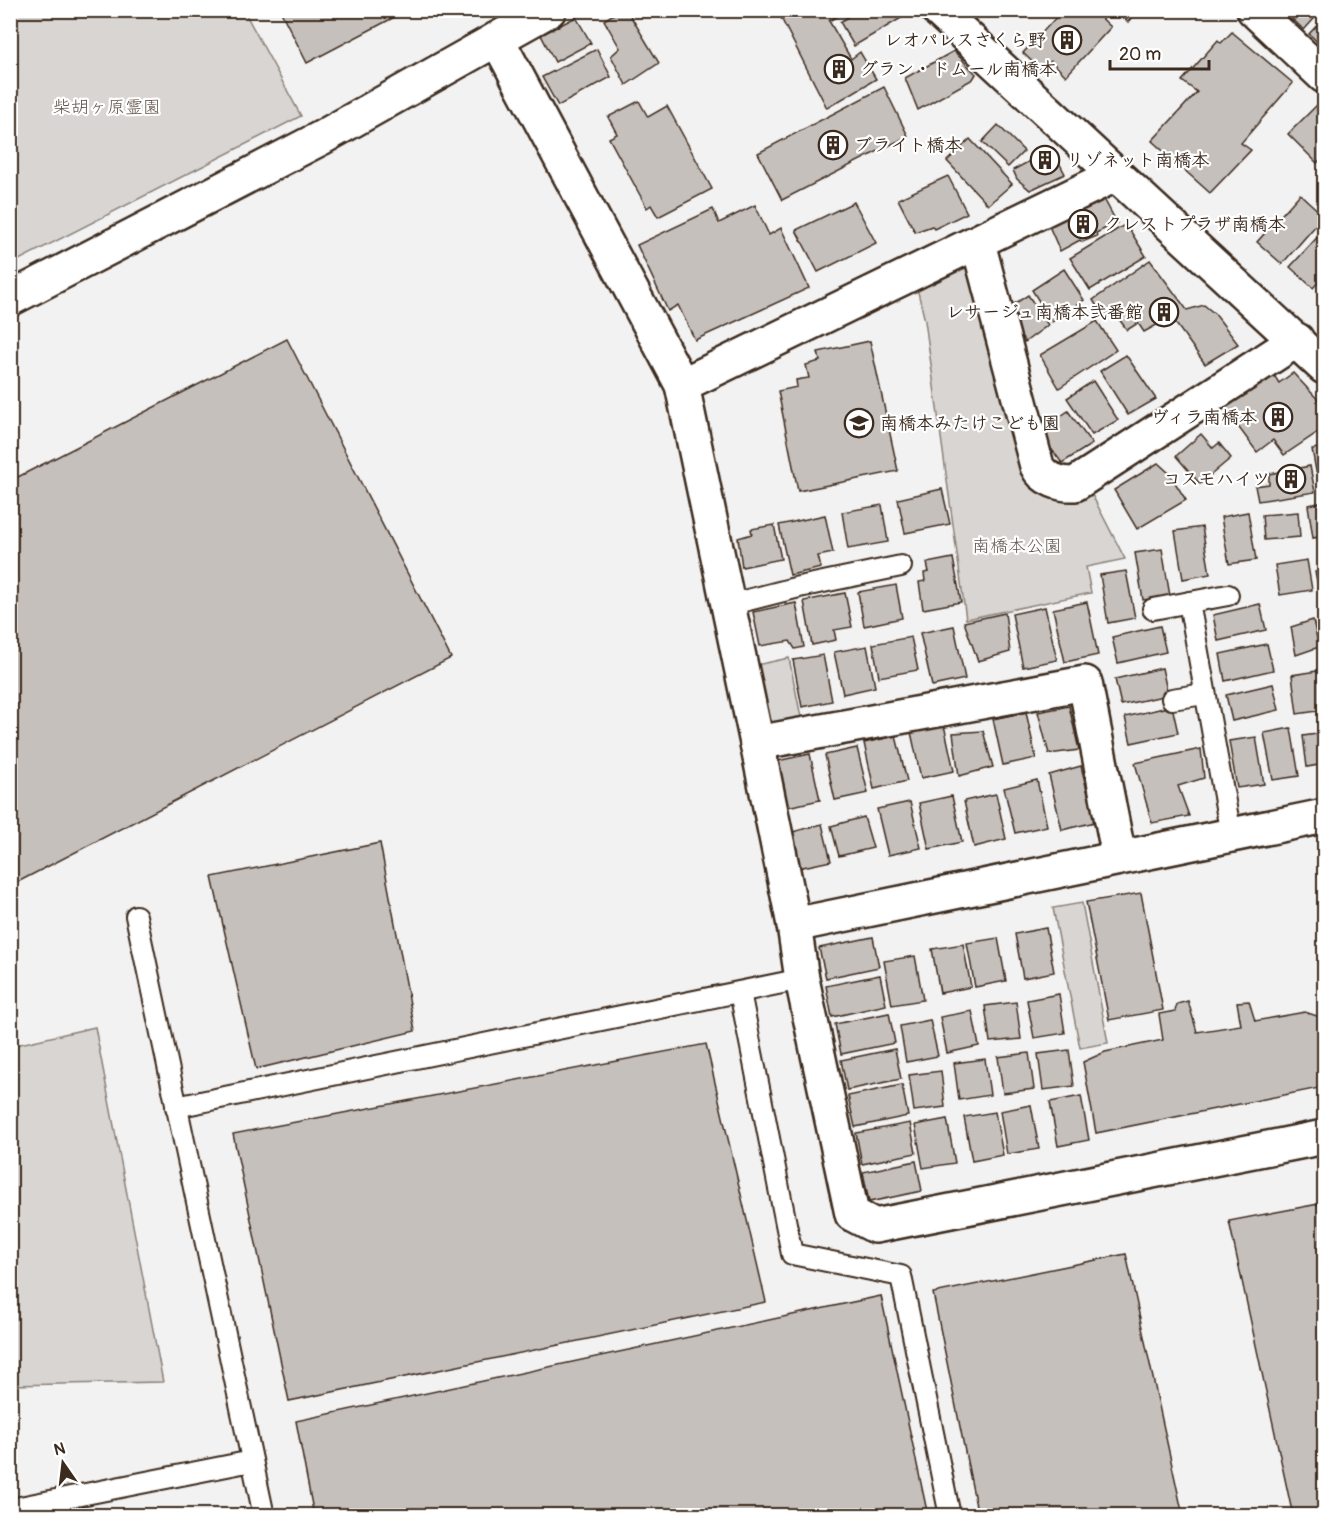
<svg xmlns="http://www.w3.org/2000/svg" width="1335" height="1526" font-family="Pangolin,'Klee One',sans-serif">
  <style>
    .green { fill: #d8d5d2; stroke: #8a8078; stroke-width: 1.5 }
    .building { fill: #c6c0bd; stroke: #3b2a1e; stroke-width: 1.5 }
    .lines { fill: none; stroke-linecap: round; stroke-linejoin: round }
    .lane-casing { stroke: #3b2a1e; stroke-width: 24 }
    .street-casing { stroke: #3b2a1e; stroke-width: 38 }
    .secondary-casing { stroke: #3b2a1e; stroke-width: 38 }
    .lane { stroke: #fff; stroke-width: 20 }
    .street { stroke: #fff; stroke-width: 33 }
    .secondary { stroke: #fff; stroke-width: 33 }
    .labels { text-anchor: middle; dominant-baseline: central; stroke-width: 4.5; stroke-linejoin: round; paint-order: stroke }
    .poi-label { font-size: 18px; font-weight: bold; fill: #3b2a1e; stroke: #fff; text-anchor: start }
    .park-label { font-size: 18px; fill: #62554b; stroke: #fff }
  </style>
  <rect width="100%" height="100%" fill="#f3f2f2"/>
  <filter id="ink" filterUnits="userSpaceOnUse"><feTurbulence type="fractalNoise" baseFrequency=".0167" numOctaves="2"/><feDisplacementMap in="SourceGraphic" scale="12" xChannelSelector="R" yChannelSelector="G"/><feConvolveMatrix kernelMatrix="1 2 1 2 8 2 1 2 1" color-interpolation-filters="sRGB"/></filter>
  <g filter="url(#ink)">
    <g class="green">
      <path d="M11,10L244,11L301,116L11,264Z"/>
      <path d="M963,261L973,266L1032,474L1089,489L1125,559L1086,567L1091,593L966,619L925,321L916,284Z"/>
      <path d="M789,658L802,722L779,727L767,719L756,665Z"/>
      <path d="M1082,903L1108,1043L1080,1048L1053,908Z"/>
      <path d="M95,1027L163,1382L11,1385V1046Z"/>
    </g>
    <g class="building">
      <path d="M280,10H408L307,63Z"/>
      <path d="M620,10H627L659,63L626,85L611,56L620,48L604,20Z"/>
      <path d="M777,10H848L829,21L851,59L860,52L876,79L827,108Z"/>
      <path d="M858,10H898L903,17L854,46L840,22Z"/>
      <path d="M1063,10H1093L1111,27L1066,76L1051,61L1041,70L1023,53Z"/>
      <path d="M1117,10H1137L1128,22Z"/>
      <path d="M1283,10H1322L1304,30Z"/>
      <path d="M576,17L591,43L555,62L541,35Z"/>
      <path d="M1324,18V48L1309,34Z"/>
      <path d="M1232,32L1293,83L1241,143L1251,150L1210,193L1152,141L1197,92L1182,81L1218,40L1221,43Z"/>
      <path d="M597,49L611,77L558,106L542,77Z"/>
      <path d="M954,51L976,74L973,79L918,110L905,78Z"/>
      <path d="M884,87L908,136L782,200L758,153Z"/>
      <path d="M1323,99L1324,101V156L1317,163L1288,134Z"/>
      <path d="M639,101L648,117L667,106L712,189L658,217L651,205L647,208L609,138L617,134L608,117Z"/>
      <path d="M998,125L1024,151L1008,167L982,142Z"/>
      <path d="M970,139L1012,184L988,205L947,161Z"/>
      <path d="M1052,149L1065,174L1030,190L1017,179L1013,170Z"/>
      <path d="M948,176L967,213L934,229L932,226L915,232L898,199Z"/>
      <path d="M1300,194L1324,216L1282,264L1257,242Z"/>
      <path d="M1104,199L1117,223L1096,233L1097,236L1082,242L1080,240L1060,251L1049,226Z"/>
      <path d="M854,202L876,243L818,272L796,230Z"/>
      <path d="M755,205L769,235L781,228L809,288L695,340L678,305L668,311L637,245L713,209L719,223Z"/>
      <path d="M1126,224L1146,256L1090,290L1070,258Z"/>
      <path d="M1324,230V276L1313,288L1290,267Z"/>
      <path d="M1150,260L1187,310L1204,305L1215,314L1238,344L1205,364L1171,317L1144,332L1138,323L1127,330L1113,311L1103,317L1093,300Z"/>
      <path d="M1064,269L1084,300L1052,322L1032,290Z"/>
      <path d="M1028,295L1048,325L1025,342L1008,316V308Z"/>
      <path d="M1097,321L1116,350L1059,388L1040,355Z"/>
      <path d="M287,339L451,658L10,886V481Z"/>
      <path d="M870,341L898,471L798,491L778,391L797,387L796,380L809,378L806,365L820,361L818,352Z"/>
      <path d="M1126,355L1156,399L1128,415L1100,371Z"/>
      <path d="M1271,371L1279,383L1293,373L1324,406V428L1284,455L1273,440L1257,452L1222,405Z"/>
      <path d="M1093,381L1118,420L1092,435L1067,398Z"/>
      <path d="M1068,411L1092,444L1062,463L1049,446L1043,429Z"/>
      <path d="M1201,434L1213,448L1219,443L1231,458L1200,484L1176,456Z"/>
      <path d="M1324,447V484H1323L1321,472L1316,471L1312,449Z"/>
      <path d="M1158,463L1169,473L1186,500L1137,529L1114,490Z"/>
      <path d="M1310,466L1315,492L1258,501L1255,486L1269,484V474Z"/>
      <path d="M942,489L950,524L905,533L898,499Z"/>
      <path d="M1324,502V536L1313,538L1308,505Z"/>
      <path d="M882,505L888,542L848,549L842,512Z"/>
      <path d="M1248,512L1256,560L1229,564L1221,517Z"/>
      <path d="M1298,512L1300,537L1264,540L1262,515Z"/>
      <path d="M825,515L833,553L818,556L821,568L790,575L779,525Z"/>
      <path d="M774,525L781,559L742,567L738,538L752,534L751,529Z"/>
      <path d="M1202,527L1210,574L1183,579L1175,531Z"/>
      <path d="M1162,549L1170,596L1143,600L1135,553Z"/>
      <path d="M953,558L961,602L923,609L919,582L925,581L924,573L929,572L927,563Z"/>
      <path d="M1307,560L1312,590L1280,595L1275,565Z"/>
      <path d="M1324,570V598H1321L1315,572Z"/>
      <path d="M1126,571L1135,618L1108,623L1100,575Z"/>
      <path d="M896,585L902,618L864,626L858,592Z"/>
      <path d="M845,593L852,627L834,630L836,640L812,645L804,601Z"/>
      <path d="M1087,602L1098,655L1065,662L1053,609Z"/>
      <path d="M796,603L804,647L795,649L790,641L760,646L753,612Z"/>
      <path d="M1260,604L1266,630L1218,641L1213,615Z"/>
      <path d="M1045,607L1057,660L1023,667L1012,614Z"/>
      <path d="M1005,613L1010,652L978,661L964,622Z"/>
      <path d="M1313,620L1319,647L1296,655L1291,627Z"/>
      <path d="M954,626L965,679L932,686L920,633Z"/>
      <path d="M1160,626L1166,652L1118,663L1112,637Z"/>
      <path d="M911,637L918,670L879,677L873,644Z"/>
      <path d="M1267,644L1273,670L1225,681L1220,654Z"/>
      <path d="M867,646L875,687L843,694L834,652Z"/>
      <path d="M823,655L832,701L802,707L793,660Z"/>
      <path d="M1162,668L1168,695L1121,705L1115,679Z"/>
      <path d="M1324,670V710L1297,714L1292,675Z"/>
      <path d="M1273,684L1279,710L1232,721L1226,695Z"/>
      <path d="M1069,706L1079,750L1049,754L1038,712Z"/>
      <path d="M1172,706L1178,733L1131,743L1125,717Z"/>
      <path d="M1026,712L1036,758L1003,765L993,719Z"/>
      <path d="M944,725L954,771L921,778L911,732Z"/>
      <path d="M1291,728L1299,776L1273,780L1264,733Z"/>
      <path d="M983,731L993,767L959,776L953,733Z"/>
      <path d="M1324,733V764L1307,767L1303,736Z"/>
      <path d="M896,736L907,781L874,789L864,743Z"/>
      <path d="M1256,737L1264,784L1237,788L1229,741Z"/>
      <path d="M857,748L868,793L835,800L825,755Z"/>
      <path d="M1201,749L1204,778L1178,786L1189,816L1152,823L1135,763Z"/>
      <path d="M810,754L820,800L787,807L777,761Z"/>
      <path d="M1081,766L1095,822L1062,830L1049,775Z"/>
      <path d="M1037,780L1047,826L1015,833L1004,788Z"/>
      <path d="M996,794L1006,839L974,847L964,801Z"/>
      <path d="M952,796L962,842L929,849L919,803Z"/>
      <path d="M910,802L921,848L888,855L877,809Z"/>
      <path d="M864,817L873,848L839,856L831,826Z"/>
      <path d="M822,824L831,861L798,868L789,833Z"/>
      <path d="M380,843L415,1031L256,1069L212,877Z"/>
      <path d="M1141,893L1163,1010L1109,1020L1086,902Z"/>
      <path d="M1046,928L1054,972L1023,978L1015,934Z"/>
      <path d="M873,937L879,967L826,978L819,948Z"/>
      <path d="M998,938L1006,981L975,987L967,943Z"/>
      <path d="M963,944L971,987L940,993L932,949Z"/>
      <path d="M915,956L923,1000L892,1005L884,961Z"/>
      <path d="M880,975L886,1005L832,1017L826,986Z"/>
      <path d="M1059,994L1065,1033L1034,1038L1027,1000Z"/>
      <path d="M1188,1001L1197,1032L1241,1025L1237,1002L1249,1001L1255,1021L1305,1012L1323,1018L1324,1030V1087L1096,1133L1083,1062L1105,1052L1163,1040L1159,1014L1175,1011L1177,1004Z"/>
      <path d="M1016,1002L1021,1039L990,1042L985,1006Z"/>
      <path d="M972,1011L979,1046L947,1053L940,1017Z"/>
      <path d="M889,1013L895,1043L841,1054L835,1024Z"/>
      <path d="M930,1020L938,1056L906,1062L900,1026Z"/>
      <path d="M706,1044L766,1302L289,1401L233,1134Z"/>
      <path d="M895,1049L901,1079L847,1090L841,1060Z"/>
      <path d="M1069,1050L1074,1086L1043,1090L1038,1054Z"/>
      <path d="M1029,1053L1034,1089L1003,1093L998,1057Z"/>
      <path d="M985,1059L990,1095L959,1100L954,1063Z"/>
      <path d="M941,1071L945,1107L914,1111L909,1075Z"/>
      <path d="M902,1085L908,1116L855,1127L848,1096Z"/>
      <path d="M1081,1096L1089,1140L1058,1146L1050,1102Z"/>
      <path d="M1031,1105L1039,1149L1007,1154L1000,1111Z"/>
      <path d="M995,1112L1003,1155L972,1161L964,1117Z"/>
      <path d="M947,1119L955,1163L923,1168L915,1125Z"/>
      <path d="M910,1123L916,1153L862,1164L856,1133Z"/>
      <path d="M916,1161L922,1191L869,1202L863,1172Z"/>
      <path d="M1324,1203V1516H1293L1229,1221Z"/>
      <path d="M1126,1254L1183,1516H978L933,1293Z"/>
      <path d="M881,1296L928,1516H314L296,1421Z"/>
    </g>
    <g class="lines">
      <g class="lane-casing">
        <g id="lane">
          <path d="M1189,602L1231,835"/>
          <path d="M728,605L799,587L901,566"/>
          <path d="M1153,609L1228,595"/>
          <path d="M1172,699L1204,694"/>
          <path d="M136,916L264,1516"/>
          <path d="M740,992L792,1254L901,1276L950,1516"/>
          <path d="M176,1107L802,979"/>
          <path d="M10,1509L252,1461"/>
        </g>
      </g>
      <g class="street-casing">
        <g id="street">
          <path d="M549,10L497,39L682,385L757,743L794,925L802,979L852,1214L875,1226L1324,1137"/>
          <path d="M938,10L1324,367"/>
          <path d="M1254,10L1324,76"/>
          <path d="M978,243L1037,466C1043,479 1061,485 1075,484L1297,340"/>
          <path d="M682,385L1115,175"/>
          <path d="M757,743L1085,683L1119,857"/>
          <path d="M794,925L1324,816"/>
        </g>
      </g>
      <g class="secondary-casing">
        <path id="secondary" d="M10,299L321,138L497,39"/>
      </g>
      <use href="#lane" class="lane"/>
      <use href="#street" class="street"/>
      <use href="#secondary" class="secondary"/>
    </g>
  </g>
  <defs>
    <g id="building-ring" transform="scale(1.5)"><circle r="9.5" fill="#fff" stroke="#3b2a1e" stroke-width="1.5"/><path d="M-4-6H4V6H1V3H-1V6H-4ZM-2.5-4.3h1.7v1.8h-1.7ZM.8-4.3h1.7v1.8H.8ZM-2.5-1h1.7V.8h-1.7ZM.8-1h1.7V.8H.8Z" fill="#3b2a1e"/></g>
    <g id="school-ring" transform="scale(1.5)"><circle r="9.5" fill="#fff" stroke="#3b2a1e" stroke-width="1.5"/><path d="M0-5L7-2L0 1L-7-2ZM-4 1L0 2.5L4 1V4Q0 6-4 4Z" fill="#3b2a1e"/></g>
  </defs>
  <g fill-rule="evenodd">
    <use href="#building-ring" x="1067" y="40"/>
    <use href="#building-ring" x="839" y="69"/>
    <use href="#building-ring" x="833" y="145"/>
    <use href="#building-ring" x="1045" y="160"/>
    <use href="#building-ring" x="1083" y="224"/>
    <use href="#building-ring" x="1164" y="312"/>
    <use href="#building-ring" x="1278" y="417"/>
    <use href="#school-ring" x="859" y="423"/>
    <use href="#building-ring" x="1291" y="479"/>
  </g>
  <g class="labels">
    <g class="poi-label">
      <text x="1046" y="40" text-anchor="end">レオパレスさくら野</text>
      <text x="860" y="69">グラン・ドムール南橋本</text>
      <text x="854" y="145">ブライト橋本</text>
      <text x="1066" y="160">リゾネット南橋本</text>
      <text x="1104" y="224">クレストプラザ南橋本</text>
      <text x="1143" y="312" text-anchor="end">レサージュ南橋本弐番館</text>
      <text x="1257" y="417" text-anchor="end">ヴィラ南橋本</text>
      <text x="880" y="423">南橋本みたけこども園</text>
      <text x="1270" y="479" text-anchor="end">コスモハイツ</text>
    </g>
    <g class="park-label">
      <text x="107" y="107">柴胡ヶ原霊園</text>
      <text x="1017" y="546">南橋本公園</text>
    </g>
  </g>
  <rect width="1335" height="1526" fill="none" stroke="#fff" stroke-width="36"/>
  <rect x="18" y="18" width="1299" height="1490" fill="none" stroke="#3b2a1e" stroke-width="2" filter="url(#ink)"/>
  <g transform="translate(63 1463) rotate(346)" stroke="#ffffff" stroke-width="4.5" paint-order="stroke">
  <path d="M0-4.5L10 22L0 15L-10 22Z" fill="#3b2a1e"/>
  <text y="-9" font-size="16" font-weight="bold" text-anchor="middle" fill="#3b2a1e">N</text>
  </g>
  <path d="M1110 60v9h99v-9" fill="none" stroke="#3b2a1e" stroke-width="3"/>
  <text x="1119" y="60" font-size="18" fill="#3b2a1e" stroke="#ffffff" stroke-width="4.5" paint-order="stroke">20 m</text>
</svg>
